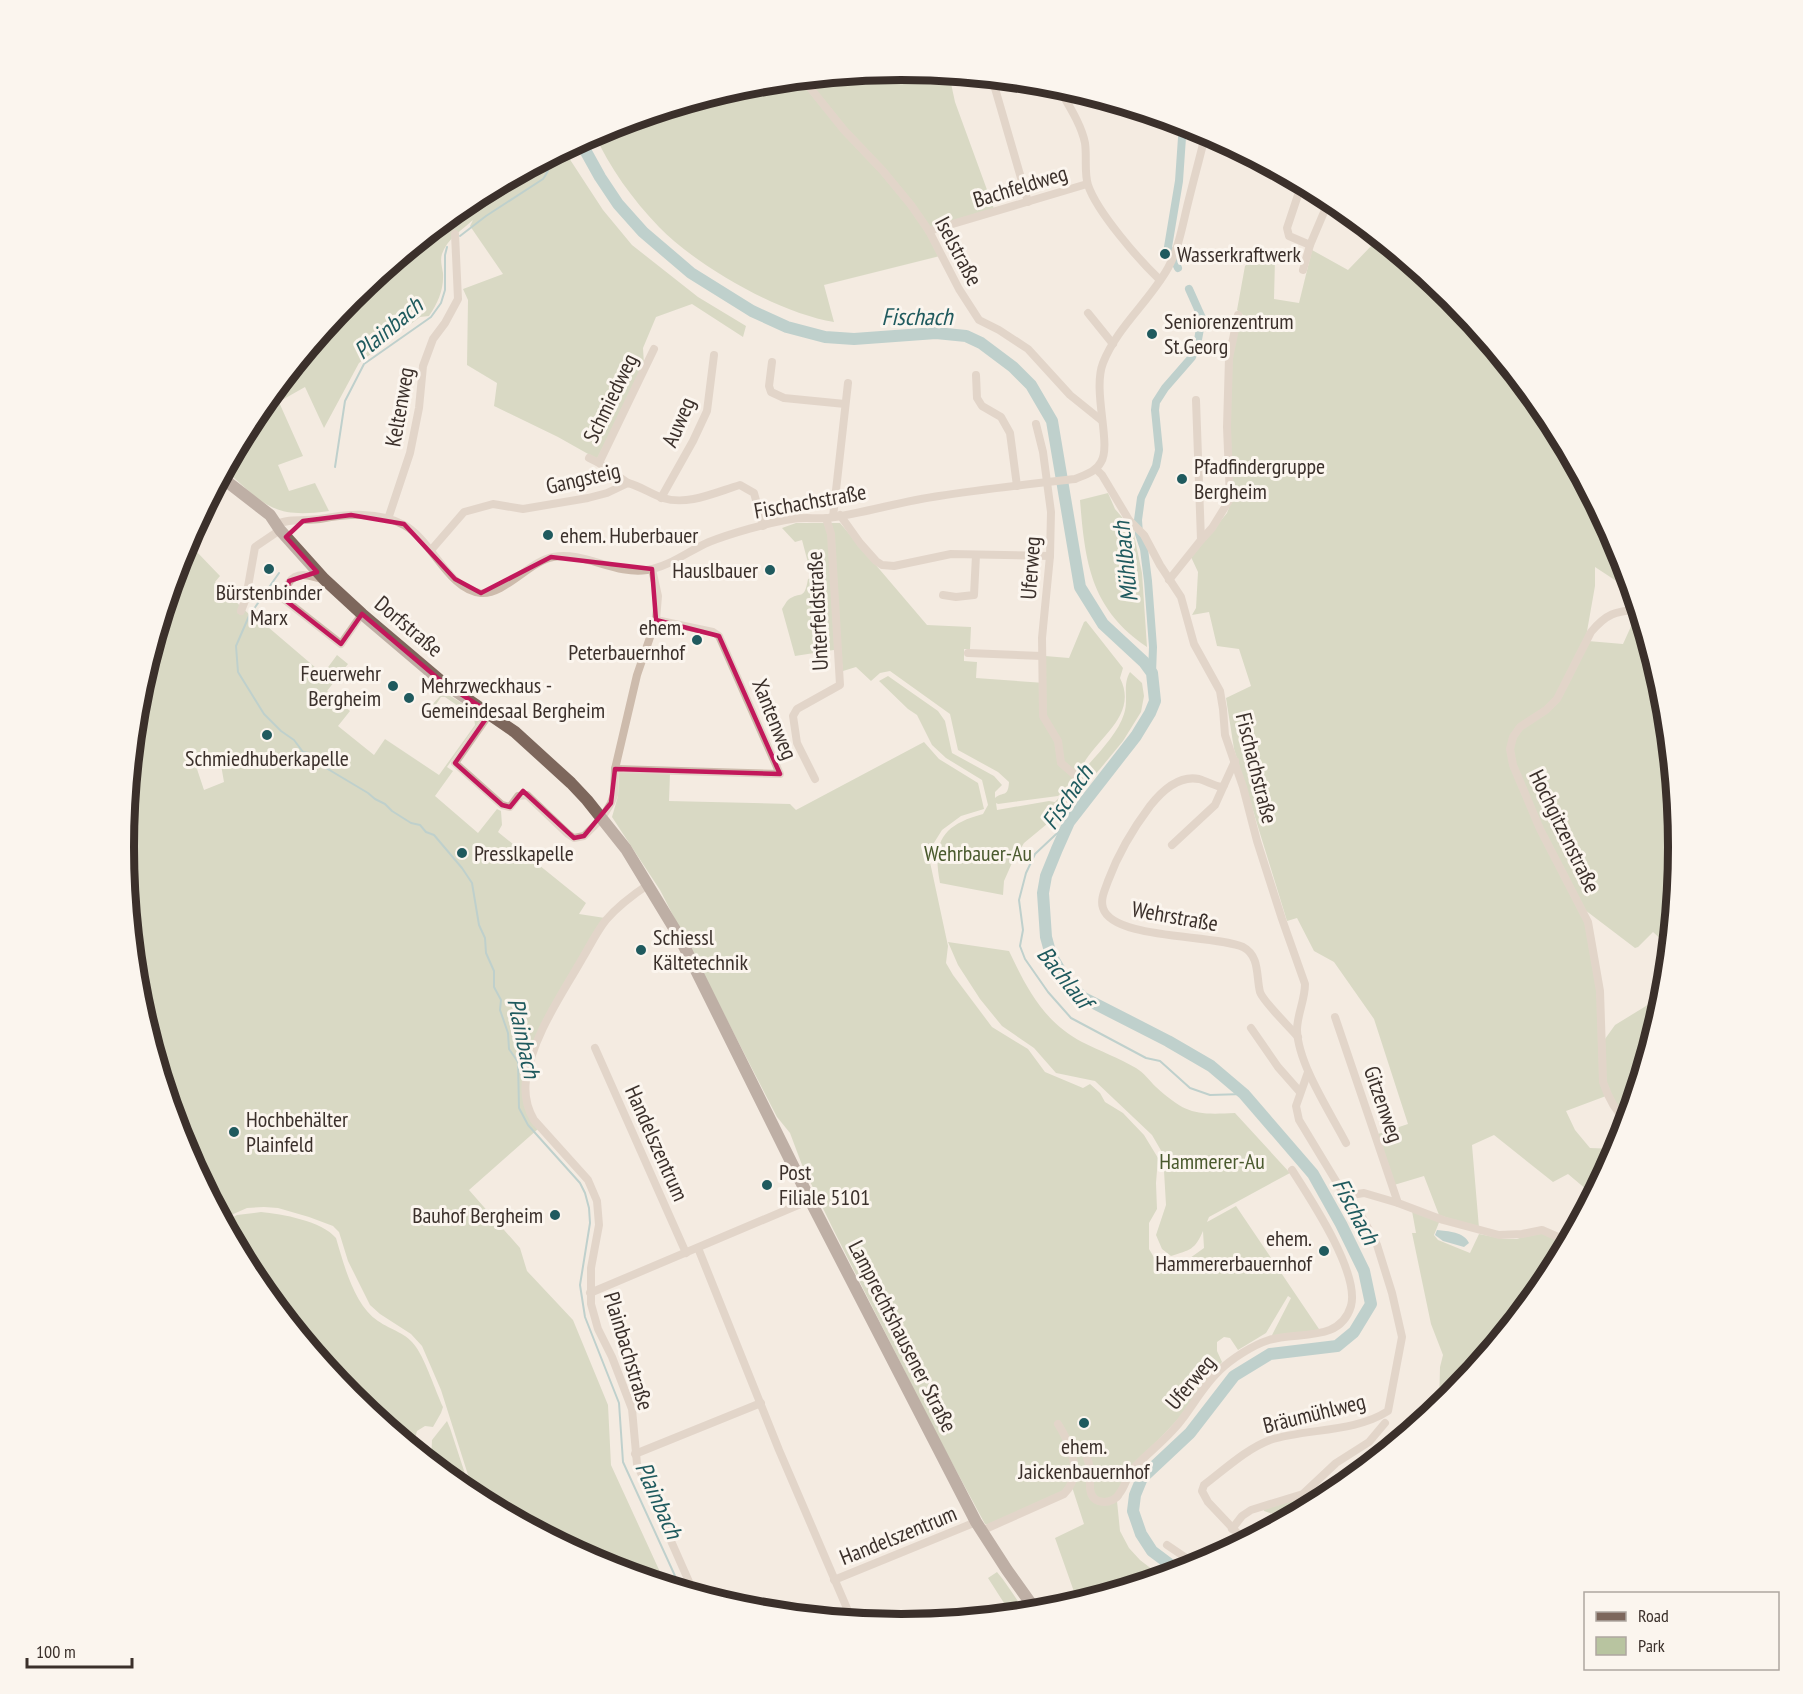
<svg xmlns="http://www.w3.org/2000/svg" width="1803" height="1694" font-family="'PT Sans Narrow',sans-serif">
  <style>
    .green { fill: #b8c4a0; fill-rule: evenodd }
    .water { fill: #7fb0b2 }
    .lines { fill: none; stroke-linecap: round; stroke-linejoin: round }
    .stream { stroke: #7fb0b2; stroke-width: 2 }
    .canal { stroke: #7fb0b2; stroke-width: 8 }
    .river { stroke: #7fb0b2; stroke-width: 12 }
    .street { stroke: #cdbbac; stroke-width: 8 }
    .primary { stroke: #7d675c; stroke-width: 12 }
    .marked { fill: none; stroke: #c2185b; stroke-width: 4.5; stroke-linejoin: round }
    .poi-dot { fill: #1f5a5e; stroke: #fbf5ee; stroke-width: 2 }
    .labels { text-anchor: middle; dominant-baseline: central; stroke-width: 6; stroke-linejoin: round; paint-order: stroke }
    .street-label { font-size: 22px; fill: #3b302b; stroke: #fbf5ee }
    .poi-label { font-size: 22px; fill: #3b302b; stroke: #fbf5ee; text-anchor: start }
    .park-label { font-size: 22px; fill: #4a5a2e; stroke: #fbf5ee }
    .water-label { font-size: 24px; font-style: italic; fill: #1f5a5e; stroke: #fbf5ee }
    .rim { fill: none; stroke: #3b302b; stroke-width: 8 }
  </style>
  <rect width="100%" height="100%" fill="#f4ebe1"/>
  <g class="green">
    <path d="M902,69L949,74L955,102L994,209L925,229L940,256L824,285L834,322C779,313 698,267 659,227C633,200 609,167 594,133L604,128L750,84Z"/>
    <path d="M567,148L569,158L603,210L632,245L698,297L746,326L743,337L692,304L656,317L643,348L644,365L597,459L558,437L494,406L497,383L467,365L468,300L463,289L503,274L470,226L473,220C462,230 447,239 442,254C440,260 442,267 443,273C444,289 438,303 429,316L420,317L359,363L324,428L305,387L282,400L277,388L352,297L470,200Z"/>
    <path d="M1374,234L1452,297L1549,415L1620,550L1633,592L1595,567V586L1586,637L1553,702L1522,724L1509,750L1586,919L1598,991L1606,1096L1566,1111L1575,1130L1590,1148L1618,1149L1593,1195L1568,1174L1553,1182L1494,1135L1472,1145L1479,1228L1439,1215L1424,1176L1394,1185L1378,1134L1408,1124L1374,1019L1334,962L1314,951L1297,918L1287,921L1234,749L1226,698L1251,686L1239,649L1217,646L1209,612L1192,615L1196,608L1198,572L1191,557L1227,513L1232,499L1228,430L1230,358L1243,315L1237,310L1245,266L1251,260H1275L1274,299L1299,303L1312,250L1348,270L1374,243Z"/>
    <path d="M274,391L303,456L278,465L289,491L315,483L329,511C273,519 265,505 225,470L234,454L238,450L237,448L242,438L263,418L257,411Z"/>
    <path d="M1108,493L1115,509L1133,530L1142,573L1147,647C1091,609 1085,563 1080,500Z"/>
    <path d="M796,523H840L927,625L971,627L970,649H964V661L977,662L976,678L1045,683V656L1069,658L1084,622L1086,621L1123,668L1120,678C1141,720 1087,742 1079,775C1094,758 1118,734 1124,714C1129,700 1122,685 1130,672L1142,683L1144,696L1141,712L1123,741L1100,769L1092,778L1066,795L1053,819L1024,843L1012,863L1004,881L1003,895L940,883C932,842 942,825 983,814L988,805L982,780L946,758L932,745L917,715L908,709L879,681L888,676L938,711L945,721L952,753L994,776L1002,785L995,792V798C1003,791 1008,798 1009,782L998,772L958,750L950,714L890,671L880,673L871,681L856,667L843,671L840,649L795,656L782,609C784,606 786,602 788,600C801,590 804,602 808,579L812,578L802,540L795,542L782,528ZM1072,783L1055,802L1049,801L997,810L996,803L998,804L1058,796Z"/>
    <path d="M184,547L193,555L196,551L220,576L215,582L252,617L260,607L275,618L268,627L323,674L337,655L348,664L327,691L350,711L338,726L374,755L385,739L439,775L475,725L474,717L445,697H441L435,706L439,709L438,711L432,705L440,696L447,694L483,716L447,767L453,771L435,796L478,833L497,809L501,811L502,825L498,832L586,903L579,914L605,918L556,997L522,1084L538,1129L469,1190L520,1248L527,1271L573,1320L608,1405L611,1465L666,1585L603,1566L475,1497L441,1390L422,1346L411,1334L380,1314L370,1305L348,1261L339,1232L333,1226L309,1217L278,1208L264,1207L247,1208L222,1219L183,1144L138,998L124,847L139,695ZM220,759L224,782L204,790L197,769L203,762Z"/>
    <path d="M1638,606L1665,696L1679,847L1671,936L1664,942L1653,932L1638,947L1635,948L1585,910L1551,847L1514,760L1512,743L1517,732L1544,714L1588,641L1623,644L1638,611Z"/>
    <path d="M924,742L939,759L978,783L984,809L961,816L942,830L932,846L930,862L948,946L946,963L953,975L992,1027L1028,1049L1045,1072L1083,1088L1090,1084L1100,1093L1105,1102L1123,1113L1144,1135L1158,1158L1156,1183L1157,1209L1149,1223V1249L1158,1264L1183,1263L1204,1248L1203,1231C1195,1250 1190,1250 1171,1256L1162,1249L1156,1235L1166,1205L1163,1154L1152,1135L1095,1081L1056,1073L1034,1048L1002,1026L980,999L958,965L948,942L1009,951C1027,989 1044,1022 1082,1042C1100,1051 1119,1058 1136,1068C1144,1073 1149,1080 1156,1087C1186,1114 1195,1115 1235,1113L1290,1173L1209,1217L1207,1222L1236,1206L1321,1332L1271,1337L1291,1298L1288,1296L1266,1333L1238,1350L1230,1338L1224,1337L1217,1342V1351L1222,1362L1207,1379L1186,1411L1141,1458L1117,1501L1120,1531L1129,1548L1140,1560L1162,1577L1078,1603L1055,1538L1084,1524L1073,1490L1069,1486L1065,1491L989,1525L985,1524L937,1435L834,1231L802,1165L790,1133L777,1117L660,890L612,817L618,796L619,772L670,774L669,801L790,804L796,810Z"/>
    <path d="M1660,997L1664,1001L1628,1120L1618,1111L1605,1078V1039L1615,1025L1646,1006L1656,998Z"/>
    <path d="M1412,1211L1440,1220L1434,1235L1438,1240L1470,1253L1479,1234L1504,1239H1517L1533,1233H1543L1567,1245L1548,1280L1451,1397L1439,1407L1440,1367L1443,1355L1431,1324L1412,1233H1416Z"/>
    <path d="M261,1212C282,1214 322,1221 336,1238C344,1265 354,1305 378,1321C391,1330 407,1333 416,1347C426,1361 435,1390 443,1407L441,1413L433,1427L425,1426L417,1431C414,1441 416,1446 425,1453V1458L351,1397L254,1279L224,1222L237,1215Z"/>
    <path d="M447,1421L450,1428L472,1495L431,1462L432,1440Z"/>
    <path d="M1310,1491L1320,1501L1288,1519L1264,1511V1508C1280,1502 1296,1502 1310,1491Z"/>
    <path d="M997,1572C1008,1585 1016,1599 1026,1613L1011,1614L988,1578Z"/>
  </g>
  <path class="water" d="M1437,1230C1448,1231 1464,1232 1469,1243L1464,1247L1443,1241L1435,1235Z"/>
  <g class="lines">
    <g class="stream">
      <path d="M460,236L486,216L543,179C548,172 551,166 548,158"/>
      <path d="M335,467L345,401L364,364L431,317L441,303L445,290V255L447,247"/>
      <path d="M279,573L249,616L236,646L238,672L264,714L281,731L294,740L303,752L309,753L316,762L368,793L375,799L385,804L392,811L411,823L420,825L426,832L434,835L462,868L472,883L479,925L485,938L486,953L494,971V987L501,1000L500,1010L508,1033L509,1049L518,1062L519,1108L528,1125L580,1183L585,1193L589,1208L590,1223L580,1285L585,1317L619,1403L623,1462L681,1589"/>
      <path d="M1069,822L1035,854L1026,873L1019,900L1023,930L1020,946L1025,959L1048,992L1071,1018L1146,1058L1160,1061L1190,1088L1210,1095L1244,1094"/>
    </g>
    <g class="canal">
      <path d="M1178,268L1168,247L1179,181L1183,123"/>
      <path d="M1152,673L1153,647L1148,581L1144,549L1139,534L1138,520L1141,498L1156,466L1159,450L1155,410L1156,402L1165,388L1192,357L1197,345L1202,318L1189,289"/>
    </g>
    <path class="river" d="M580,141L600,177L618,204L643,232L691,273L752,311L787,327L825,337L854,339L936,333L966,336L981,343L1013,367L1031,385L1052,421L1080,587L1103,624L1144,662L1152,673L1155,701L1150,713L1136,736L1069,822L1057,849L1046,876L1043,893L1046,937L1051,955L1064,977L1082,997L1168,1041L1211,1066L1244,1094L1313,1174L1341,1224L1364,1271L1371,1304L1354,1332L1337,1346L1270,1354L1234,1376L1190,1433L1142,1478L1135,1495L1133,1511L1141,1534L1152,1551L1180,1572"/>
    <g class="street">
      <path d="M992,78L1028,202"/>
      <path d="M803,79L844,130L883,171L911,205L929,231L959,289L979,320L999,330L1028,349L1070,395L1101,420"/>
      <path d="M1057,85C1067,103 1081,123 1085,143C1087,156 1084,173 1088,185C1097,212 1139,260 1160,280"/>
      <path d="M1302,183L1287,228L1289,236L1310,245"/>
      <path d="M929,231L1087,184"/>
      <path d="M1303,270L1310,245L1330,198"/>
      <path d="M1088,313L1113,344"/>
      <path d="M772,362L769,386L771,392L784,398L845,404"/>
      <path d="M976,375L977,398L982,406L1001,417L1010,433L1017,486"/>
      <path d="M1036,424L1043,452L1051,512L1050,556L1042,638L1043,716L1058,741L1061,763L1082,781L1062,816"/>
      <path d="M589,458L599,463L628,483"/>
      <path d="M599,463L654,349"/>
      <path d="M1096,469L1102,475L1129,520L1144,535L1160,565L1181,597L1194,644L1220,691L1223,709L1225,735L1243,787L1257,841L1282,919L1305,984C1305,1000 1297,1015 1297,1030C1298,1064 1330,1112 1346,1143"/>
      <path d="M661,498L693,441L707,411L714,355"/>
      <path d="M840,515L860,543L876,561L882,565L894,566L951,554L1050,556"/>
      <path d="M833,517L848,383"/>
      <path d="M388,519L410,453L419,408L423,366L433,339L445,323L458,299L455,234"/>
      <path d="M276,525C287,518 306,521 320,519C347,514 379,511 404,525C432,540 448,590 481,593C504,595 530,561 553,557C584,551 615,575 647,570C669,567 688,551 709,542C729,534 770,522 792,519C804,517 816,519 828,518C865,513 902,501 939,496C984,489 1030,484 1075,479C1084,475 1096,472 1101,462C1112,445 1092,391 1103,363C1117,327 1149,302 1168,268C1178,250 1182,228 1187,207C1193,182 1200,157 1206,132"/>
      <path d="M1201,540L1212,528L1230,499L1227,427L1229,358L1238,315"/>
      <path d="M432,549L464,512L493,504L523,509L588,498L607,493L628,483C640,486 651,494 663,498C688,506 716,492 740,485L754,493L763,526"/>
      <path d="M323,579C317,578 309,575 303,575C290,575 283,589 285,600L341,644L362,614"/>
      <path d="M1169,580L1201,540L1196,400"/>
      <path d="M943,595L956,597L974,595L976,555"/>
      <path d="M241,611L246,598L255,547L280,530"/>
      <path d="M968,653L1042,656"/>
      <path d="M490,713L455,763L502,805L510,807L518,796L527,795L568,834L574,838L584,836L602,818L611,803L614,795L615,769L637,675L656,620"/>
      <path d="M1235,761L1224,785L1221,787C1213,785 1206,781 1199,779C1179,775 1161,792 1150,806C1132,830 1118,854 1108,881C1105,890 1100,899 1103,908C1113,940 1213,934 1243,947C1260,956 1256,976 1260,992C1264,1003 1289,1026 1298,1037"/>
      <path d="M615,769L780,774L719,636L713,632L656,620L658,596L652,569"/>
      <path d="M815,779L797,743L793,716L797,709L840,685L831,534L826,518"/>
      <path d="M1172,845L1215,805L1224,785"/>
      <path d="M649,884C634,894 618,906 606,920C597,931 590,946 582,959C561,996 532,1037 526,1080C524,1095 527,1108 534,1120L588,1180L597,1201L599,1225L591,1268V1304L598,1329L612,1357L632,1409L637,1464L694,1593"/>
      <path d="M1335,1017L1398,1203"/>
      <path d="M1251,1028L1278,1067L1300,1092"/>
      <path d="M595,1048L686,1253"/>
      <path d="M1627,1122C1615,1111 1608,1097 1603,1082L1600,991L1588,922L1540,829L1513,765L1510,749L1513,737L1520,727L1546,710L1557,699L1591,632C1607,613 1615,612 1638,609"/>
      <path d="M1345,1196L1364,1193L1398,1203L1443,1220L1499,1235L1522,1234L1542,1230L1565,1240L1567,1243"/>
      <path d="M698,1248L779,1450L852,1620"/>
      <path d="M590,1293L810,1200"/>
      <path d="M1071,1448L1075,1446L1085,1452C1087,1457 1089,1463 1090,1469C1091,1482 1085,1501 1104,1502C1109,1502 1117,1499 1119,1494C1125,1487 1126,1478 1132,1470C1148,1452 1169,1438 1183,1418C1195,1402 1205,1384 1219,1371C1231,1359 1253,1345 1269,1340C1298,1331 1340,1343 1351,1306C1360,1273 1310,1198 1292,1170"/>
      <path d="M635,1454L761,1403"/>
      <path d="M1232,1529L1242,1516L1251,1510L1303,1494L1336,1463L1369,1442L1385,1423"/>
      <path d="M981,1531L1064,1494C1084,1474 1071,1445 1058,1424"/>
      <path d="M1248,1540L1242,1538L1208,1502L1202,1491L1204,1485C1224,1470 1246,1449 1270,1440C1307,1428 1354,1433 1388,1411L1402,1337L1392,1293L1377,1245L1362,1217L1345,1196L1299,1120L1296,1106L1308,1072"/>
      <path d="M1167,1545L1198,1566"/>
      <path d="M834,1580L976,1522"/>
      <path d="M1063,1607L1068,1605"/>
    </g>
    <path class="primary" d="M221,477L270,515L280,530L324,579L362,614L441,681L515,732L571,783L587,800L626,849L680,938L810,1200L976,1522L1007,1570L1037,1612"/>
  </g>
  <path d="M0 0H1803V1694H0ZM351,515L404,524L455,579L481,593L551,557L652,569L656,620L719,636L780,774L615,769L611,803L584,836L574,838L523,791L510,807L502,805L455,763L490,713L441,681L362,614L341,644L285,600L289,581L317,572L286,537L303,521Z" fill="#f4ebe1" fill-opacity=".55" fill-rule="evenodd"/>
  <path class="marked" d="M351,515L404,524L455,579L481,593L551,557L652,569L656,620L719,636L780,774L615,769L611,803L584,836L574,838L523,791L510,807L502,805L455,763L490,713L441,681L362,614L341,644L285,600L289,581L317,572L286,537L303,521Z"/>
  <g class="poi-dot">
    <circle cx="1165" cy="254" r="6"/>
    <circle cx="1152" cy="334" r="6"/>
    <circle cx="1182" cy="479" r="6"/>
    <circle cx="548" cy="535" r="6"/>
    <circle cx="269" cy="569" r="6"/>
    <circle cx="770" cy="570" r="6"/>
    <circle cx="697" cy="640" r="6"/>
    <circle cx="393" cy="686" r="6"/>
    <circle cx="409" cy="698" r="6"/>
    <circle cx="267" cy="735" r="6"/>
    <circle cx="462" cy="853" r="6"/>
    <circle cx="641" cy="950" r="6"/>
    <circle cx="234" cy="1132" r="6"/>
    <circle cx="767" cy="1185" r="6"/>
    <circle cx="555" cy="1215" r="6"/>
    <circle cx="1324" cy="1251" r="6"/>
    <circle cx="1084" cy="1423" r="6"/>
  </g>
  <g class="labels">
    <g class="street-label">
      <text transform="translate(1020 186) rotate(-17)">Bachfeldweg</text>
      <text transform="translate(959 251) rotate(62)">Iselstraße</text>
      <text transform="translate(610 398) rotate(-64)">Schmiedweg</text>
      <text transform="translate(399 407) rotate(-80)">Keltenweg</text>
      <text transform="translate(678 422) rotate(-67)">Auweg</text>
      <text transform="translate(583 478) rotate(-13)">Gangsteig</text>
      <text transform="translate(810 501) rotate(-10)">Fischachstraße</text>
      <text transform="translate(1030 568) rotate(-86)">Uferweg</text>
      <text transform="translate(817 611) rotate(-93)">Unterfeldstraße</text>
      <text transform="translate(409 626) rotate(40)">Dorfstraße</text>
      <text transform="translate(775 719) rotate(68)">Xantenweg</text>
      <text transform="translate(1257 768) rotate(76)">Fischachstraße</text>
      <text transform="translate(1565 831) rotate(64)">Hochgitzenstraße</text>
      <text transform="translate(1175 916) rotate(10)">Wehrstraße</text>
      <text transform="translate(1384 1104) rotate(71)">Gitzenweg</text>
      <text transform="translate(657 1143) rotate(66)">Handelszentrum</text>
      <text transform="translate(903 1336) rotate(63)">Lamprechtshausener Straße</text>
      <text transform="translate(629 1351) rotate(73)">Plainbachstraße</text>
      <text transform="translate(1190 1382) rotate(-50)">Uferweg</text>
      <text transform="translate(1314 1413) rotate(-14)">Bräumühlweg</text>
      <text transform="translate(898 1535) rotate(-22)">Handelszentrum</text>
    </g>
    <g class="poi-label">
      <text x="1177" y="254">Wasserkraftwerk</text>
      <text x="1164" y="321">Seniorenzentrum<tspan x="1164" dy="25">St.Georg</tspan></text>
      <text x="1194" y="466">Pfadfindergruppe<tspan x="1194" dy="25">Bergheim</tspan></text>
      <text x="560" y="535">ehem. Huberbauer</text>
      <text x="758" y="570" text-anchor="end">Hauslbauer</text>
      <text x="269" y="592" text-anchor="middle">Bürstenbinder<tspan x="269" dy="25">Marx</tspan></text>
      <text x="685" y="627" text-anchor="end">ehem.<tspan x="685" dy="25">Peterbauernhof</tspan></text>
      <text x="381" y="673" text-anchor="end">Feuerwehr<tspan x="381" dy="25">Bergheim</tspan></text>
      <text x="421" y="685">Mehrzweckhaus -<tspan x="421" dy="25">Gemeindesaal Bergheim</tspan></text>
      <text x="267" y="758" text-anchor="middle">Schmiedhuberkapelle</text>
      <text x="474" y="853">Presslkapelle</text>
      <text x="653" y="937">Schiessl<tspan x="653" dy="25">Kältetechnik</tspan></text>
      <text x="246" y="1119">Hochbehälter<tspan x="246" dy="25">Plainfeld</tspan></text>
      <text x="779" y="1172">Post<tspan x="779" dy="25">Filiale 5101</tspan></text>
      <text x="543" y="1215" text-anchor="end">Bauhof Bergheim</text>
      <text x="1312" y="1238" text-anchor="end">ehem.<tspan x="1312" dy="25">Hammererbauernhof</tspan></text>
      <text x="1084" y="1446" text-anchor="middle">ehem.<tspan x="1084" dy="25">Jaickenbauernhof</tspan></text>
    </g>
    <g class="park-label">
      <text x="978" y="853">Wehrbauer-Au</text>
      <text x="1212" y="1161">Hammerer-Au</text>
    </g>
    <g class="water-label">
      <text x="917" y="316">Fischach</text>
      <text transform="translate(388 328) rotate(-40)">Plainbach</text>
      <text transform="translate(1125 562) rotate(-96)">Mühlbach</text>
      <text transform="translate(1067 797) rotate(-56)">Fischach</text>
      <text transform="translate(1065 977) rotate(51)">Bachlauf</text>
      <text transform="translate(524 1038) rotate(78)">Plainbach</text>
      <text transform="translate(1356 1211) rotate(62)">Fischach</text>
      <text transform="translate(659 1500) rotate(66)">Plainbach</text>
    </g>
  </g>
  <path d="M0 0H1803V1694H0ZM134 847a767 767 0 1 1 1534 0a767 767 0 1 1-1534 0Z" fill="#fbf5ee" fill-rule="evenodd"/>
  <path class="rim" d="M134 847a767 767 0 1 1 1534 0a767 767 0 1 1-1534 0Z"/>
  <rect x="1584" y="1592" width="195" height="78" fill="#fbf5ee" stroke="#aea6a0" stroke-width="1.5"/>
  <rect x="1596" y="1612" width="30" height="9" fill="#7d675c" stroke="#aea6a0" stroke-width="1.5"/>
  <text x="1638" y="1622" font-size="18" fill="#3b302b">Road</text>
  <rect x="1596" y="1637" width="30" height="18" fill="#b8c4a0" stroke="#aea6a0" stroke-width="1.5"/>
  <text x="1638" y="1652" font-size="18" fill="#3b302b">Park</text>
  <path d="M27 1658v9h105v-9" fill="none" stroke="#3b302b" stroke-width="3"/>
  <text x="36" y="1658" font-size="18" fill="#3b302b" stroke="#fbf5ee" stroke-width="4.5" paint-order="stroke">100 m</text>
</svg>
